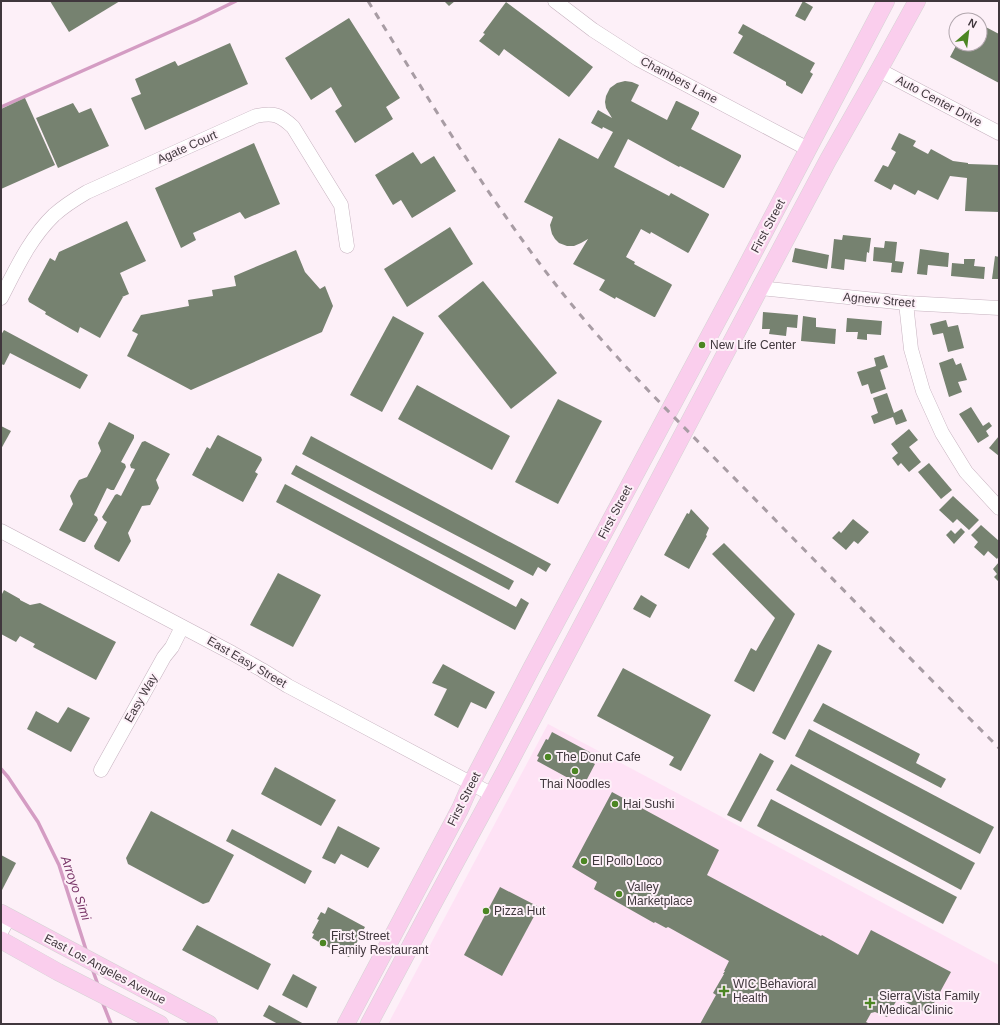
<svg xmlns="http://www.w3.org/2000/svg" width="1000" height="1025" font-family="Arial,sans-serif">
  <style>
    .built { fill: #fee2f5 }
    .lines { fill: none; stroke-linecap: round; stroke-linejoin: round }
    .stream { stroke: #d49cc3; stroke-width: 3.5 }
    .building { fill: #768270 }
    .minor-casing { stroke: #c6b2bf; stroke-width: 15 }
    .major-casing { stroke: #d5d3d4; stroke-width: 18 }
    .minor { stroke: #fff; stroke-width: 14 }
    .major { stroke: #faceed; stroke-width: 17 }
    .rail { stroke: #a89ca4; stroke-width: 3; stroke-dasharray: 7 7; stroke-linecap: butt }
    .poi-dot { fill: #4c8623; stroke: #fdf0f8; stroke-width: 1.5 }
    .labels { text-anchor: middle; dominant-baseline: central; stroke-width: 4; stroke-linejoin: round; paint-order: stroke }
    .street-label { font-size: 12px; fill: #40373d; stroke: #fdf0f8 }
    .poi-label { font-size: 12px; fill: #40373d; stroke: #fdf0f8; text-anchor: start }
    .water-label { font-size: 13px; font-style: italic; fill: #7a3769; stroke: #fdf0f8 }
  </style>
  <rect width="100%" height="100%" fill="#fdf0f8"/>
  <path class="built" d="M548,724L999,965V1024H388Z"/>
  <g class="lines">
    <g class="stream">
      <path d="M1,107L197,20L236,1"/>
      <path d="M1,769L8,777L38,822L59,865L87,953"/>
      <path d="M92,968L98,985"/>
      <path d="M102,1001L111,1024"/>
    </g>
  </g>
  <g class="building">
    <path d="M50,1H120L69,32Z"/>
    <path d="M444,1H455L449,6Z"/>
    <path d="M803,1L813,7L805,21L795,16Z"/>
    <path d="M506,2L593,67L569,97L504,49L499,56L479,41L485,34L483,33Z"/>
    <path d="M349,18L400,98L386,107L393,119L355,143L335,111L342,106L331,87L311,100L285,58Z"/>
    <path d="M743,24L815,63L810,72L813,74L802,94L786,85V82L733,53L743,36L738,33Z"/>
    <path d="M980,24L999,34V83L950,57L957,44H980Z"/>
    <path d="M230,43L248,84L145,130L131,98L141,94L135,79L175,61L178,66Z"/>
    <path d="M625,81L632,82L639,85L631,101L667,120L676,101H677L699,112V114L691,129L741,155V157L724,188H723L680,166L679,167L628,139L614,167L669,196L671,193L709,214V215L689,252L688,253L651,232L650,234L641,229L626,257L635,262L634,264L671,284L672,285L655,317H654L616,297L615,299L599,290L605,280L573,264L588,239L581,243L574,246H567L559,243L555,239L552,234L551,230L550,225L553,217L524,202L559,138L598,159L613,132L603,127L602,129L591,123L598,110L612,118L606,108L605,102L606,96L610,88L617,83Z"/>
    <path d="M25,98L55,165L1,189V109Z"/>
    <path d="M73,103L79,113L91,108L109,146L58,168L36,118Z"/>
    <path d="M899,133L916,141L913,146L928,154L931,149L953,161L968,163V164L999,165V212L965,211L967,178L950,176L938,200L918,190L915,195L894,184L891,190L874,181L883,165L888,167L896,152L891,149Z"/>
    <path d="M254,143L280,204L245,219L240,212L193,233L196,240L181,248L155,188Z"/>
    <path d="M413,152L421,164L434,156L456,191L412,218L401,200L393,205L375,175Z"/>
    <path d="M127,221L146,261L120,273L129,294L122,297H123L100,338L80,327L78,333L45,314L46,312L29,302L28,299L50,258L55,261L59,252Z"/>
    <path d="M450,227L473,264L407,307L384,269Z"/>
    <path d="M843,235L871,238L869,253L867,252L866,262L845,259L844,270L831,268L834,239L842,240Z"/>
    <path d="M885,241L897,242L895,261L904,262L902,273L891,272L892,263L873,261L874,247L884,248Z"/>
    <path d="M795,248L829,255L827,269L792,262Z"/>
    <path d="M920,249L949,253L948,267L928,265L927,275L917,274Z"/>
    <path d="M296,250L305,272L320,289L325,286L333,306L322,332L191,390L127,356L138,334L132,331L141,315L189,306L188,300L213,296L212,290L236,286L234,276Z"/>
    <path d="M995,256L999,257V279H992Z"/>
    <path d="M964,259H975L974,266L985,267L984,279L951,276L952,263L964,264Z"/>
    <path d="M483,281L557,373L511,409L438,316Z"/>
    <path d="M763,312L798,315L797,328L787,327L786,336L769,334L770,329H762Z"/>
    <path d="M393,316L424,333L382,412L350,395Z"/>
    <path d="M803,316L816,318V327L836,329L835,344L801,341Z"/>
    <path d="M847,318L882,321L881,335L867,334V340L857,339L858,332H846Z"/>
    <path d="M946,320L948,327L958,325L964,348L948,352L943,333L933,335L930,324Z"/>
    <path d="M4,330L88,375L80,389L10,353L4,365L1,364V335Z"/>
    <path d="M884,355L888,367L880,370L886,389L871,394L868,384L862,386L857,372L876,366L874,358Z"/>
    <path d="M953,358L956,365L961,363L967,380L958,382L962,392L949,397L939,363Z"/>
    <path d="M417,385L510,436L492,470L398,419Z"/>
    <path d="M887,393L894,413L902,409L907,421L896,425L893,417L874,424L871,416L878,413L873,398Z"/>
    <path d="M558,399L602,421L558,504L515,482Z"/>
    <path d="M971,407L983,426L989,422L992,426L986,431L989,436L978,443L959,414Z"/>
    <path d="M109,422L134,435V438L121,462L125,464L126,467L114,490H111L107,488L94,515L97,517L98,520L85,542H83L59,530L73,504L70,496L79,480L87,477L101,451L98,443Z"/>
    <path d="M1,426L11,431L1,449Z"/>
    <path d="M909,429L918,440L909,447L921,462L909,472L901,463L898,466L892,458L898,453L891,444Z"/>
    <path d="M218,435L261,457L262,460L255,472L258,474L243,502L192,475L207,447L210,449L217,436Z"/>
    <path d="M311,436L551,564L546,572L538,567L533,576L302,454Z"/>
    <path d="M999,436V456L989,448Z"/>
    <path d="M145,441L170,454L156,480L159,488L150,505L142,506L128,533L131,541L119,562L95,549L94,546L107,522L104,520L102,517L115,495L117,494L121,496L135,469L131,468L130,465L142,442Z"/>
    <path d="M929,463L952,490L941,499L918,472Z"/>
    <path d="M296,465L514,581L509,590L291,474Z"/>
    <path d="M285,484L516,607L521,598L529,603L515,630L276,502Z"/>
    <path d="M953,496L979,520L969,530L957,519L953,523L939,510Z"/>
    <path d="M691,509L709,528L706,535L707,536L689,569L664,555L687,513L689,514Z"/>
    <path d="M853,519L869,532L858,544L854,541L846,550L832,538L839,531L841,533Z"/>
    <path d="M981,525L999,541V556L997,559L988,551L984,556L974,547L978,542L971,535Z"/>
    <path d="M961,528L965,532L954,544L946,535L951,530L955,534Z"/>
    <path d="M724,543L795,614L754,692L734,681L751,648L756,651L775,618L712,554Z"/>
    <path d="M999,562V582L994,577L997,574L993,569Z"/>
    <path d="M278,573L321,595L293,647L250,625Z"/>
    <path d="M4,590L20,599V600L30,605L40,603L116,642L96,680L33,647L35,644L20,636L16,642L1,634V596Z"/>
    <path d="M641,595L657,605L650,618L633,609Z"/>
    <path d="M818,644L832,651L785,740L772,733Z"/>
    <path d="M443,664L495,692L486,709L471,702L458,728L434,715L447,689L432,683Z"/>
    <path d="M623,668L711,715L681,771L669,765L674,757L597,716Z"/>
    <path d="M823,703L920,754L916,763L946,779L941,788L813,721Z"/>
    <path d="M68,707L90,718L71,752L27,729L36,711L58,723Z"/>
    <path d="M809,729L994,827L980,854L795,756Z"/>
    <path d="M552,732L597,756L593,763L595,764L585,783L583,782L581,785L537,761L539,757L537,756L546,739L548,740Z"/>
    <path d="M760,753L774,761L741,822L727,815Z"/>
    <path d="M791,764L975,863L961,890L776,790Z"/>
    <path d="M275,767L336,800L321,826L261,794Z"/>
    <path d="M612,792L719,850L707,875L821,936L822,935L858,955L871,930L951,972L928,1014L898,998L887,1017L875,1012L871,1013L866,1022L870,1024H700L716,995L713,993L724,974H723L725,971H724L729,961L668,927L666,928L655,922L654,923L594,889L597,882L572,867Z"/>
    <path d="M771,799L957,897L943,924L757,826Z"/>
    <path d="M151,811L234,855L209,902L203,904L128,864L126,858Z"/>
    <path d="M338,826L380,848L368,868L341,854L335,864L322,858Z"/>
    <path d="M232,829L312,871L305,884L226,841Z"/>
    <path d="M1,855L16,863L1,892Z"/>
    <path d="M500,887L539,907L502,976L464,955Z"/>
    <path d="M328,907L365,927L349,957L324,945L312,938L314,934L312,933L319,920L317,919L321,912L325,914Z"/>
    <path d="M197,925L271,964L258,990L182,950Z"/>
    <path d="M293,974L317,987L307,1008L282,995Z"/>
    <path d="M269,1005L304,1024H278L263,1016Z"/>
  </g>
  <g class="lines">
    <g class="minor-casing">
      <g id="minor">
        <path d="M555,1L593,30L638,59L808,149"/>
        <path d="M879,70L999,133"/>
        <path d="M760,288L906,303L999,308"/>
        <path d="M1,298C16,269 30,238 54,215C64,206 75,199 87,192L256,116C274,112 280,115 293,127L341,205L347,246"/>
        <path d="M906,303L911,349L923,391L942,433L966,472L999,508"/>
        <path d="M1,531L232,653L262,670L288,686L493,795"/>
        <path d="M101,770L164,657L172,647L182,627"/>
        <path d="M1,932L9,917"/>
      </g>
    </g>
    <g class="major-casing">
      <g id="major">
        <path d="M1,913L209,1024"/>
        <path d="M1,940L58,972L160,1024"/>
        <path d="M346,1024L460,809L471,784L531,669L736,286L886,1"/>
        <path d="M369,1024L427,915L505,771L760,288L828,160L879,70L917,1"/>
      </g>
    </g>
    <use href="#minor" class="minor"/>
    <use href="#major" class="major"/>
    <path class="rail" d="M368,1C431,103 493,207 568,300C623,368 686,429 747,491C831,577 914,663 999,748"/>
  </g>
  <g class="poi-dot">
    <circle cx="702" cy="345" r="4"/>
    <circle cx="548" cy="757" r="4"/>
    <circle cx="575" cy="771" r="4"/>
    <circle cx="615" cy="804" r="4"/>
    <circle cx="584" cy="861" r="4"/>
    <circle cx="619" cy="894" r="4"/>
    <circle cx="486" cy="911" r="4"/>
    <circle cx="323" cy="943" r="4"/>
    <path d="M722 985h4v4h4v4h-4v4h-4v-4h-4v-4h4z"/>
    <path d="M868 997h4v4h4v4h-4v4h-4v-4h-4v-4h4z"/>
  </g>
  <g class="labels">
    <g class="street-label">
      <text transform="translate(679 80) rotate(28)">Chambers Lane</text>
      <text transform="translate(939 101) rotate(28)">Auto Center Drive</text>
      <text transform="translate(187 147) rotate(-24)">Agate Court</text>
      <text transform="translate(768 226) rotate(-62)">First Street</text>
      <text transform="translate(879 300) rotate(5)">Agnew Street</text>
      <text transform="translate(615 512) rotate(-62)">First Street</text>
      <text transform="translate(247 662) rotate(30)">East Easy Street</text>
      <text transform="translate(141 698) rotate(-60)">Easy Way</text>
      <text transform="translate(464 799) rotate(-63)">First Street</text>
      <text transform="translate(105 969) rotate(28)">East Los Angeles Avenue</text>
    </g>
    <g class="poi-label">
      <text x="710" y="345">New Life Center</text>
      <text x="556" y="757">The Donut Cafe</text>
      <text x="575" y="784" text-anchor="middle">Thai Noodles</text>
      <text x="623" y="804">Hai Sushi</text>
      <text x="592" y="861">El Pollo Loco</text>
      <text x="627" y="887">Valley<tspan x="627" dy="14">Marketplace</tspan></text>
      <text x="494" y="911">Pizza Hut</text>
      <text x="331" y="936">First Street<tspan x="331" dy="14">Family Restaurant</tspan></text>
      <text x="733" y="984">WIC Behavioral<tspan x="733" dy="14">Health</tspan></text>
      <text x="879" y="996">Sierra Vista Family<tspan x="879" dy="14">Medical Clinic</tspan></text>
    </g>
    <g class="water-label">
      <text transform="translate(76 888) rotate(71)">Arroyo Simi</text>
    </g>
  </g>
  <rect width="1000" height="1025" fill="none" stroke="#40373d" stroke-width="4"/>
  <g transform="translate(968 32) rotate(28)"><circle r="19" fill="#fdf0f8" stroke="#b1a6ad"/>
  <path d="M0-3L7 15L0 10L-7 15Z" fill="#4c8623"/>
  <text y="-6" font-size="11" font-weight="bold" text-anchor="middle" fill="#40373d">N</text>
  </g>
</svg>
